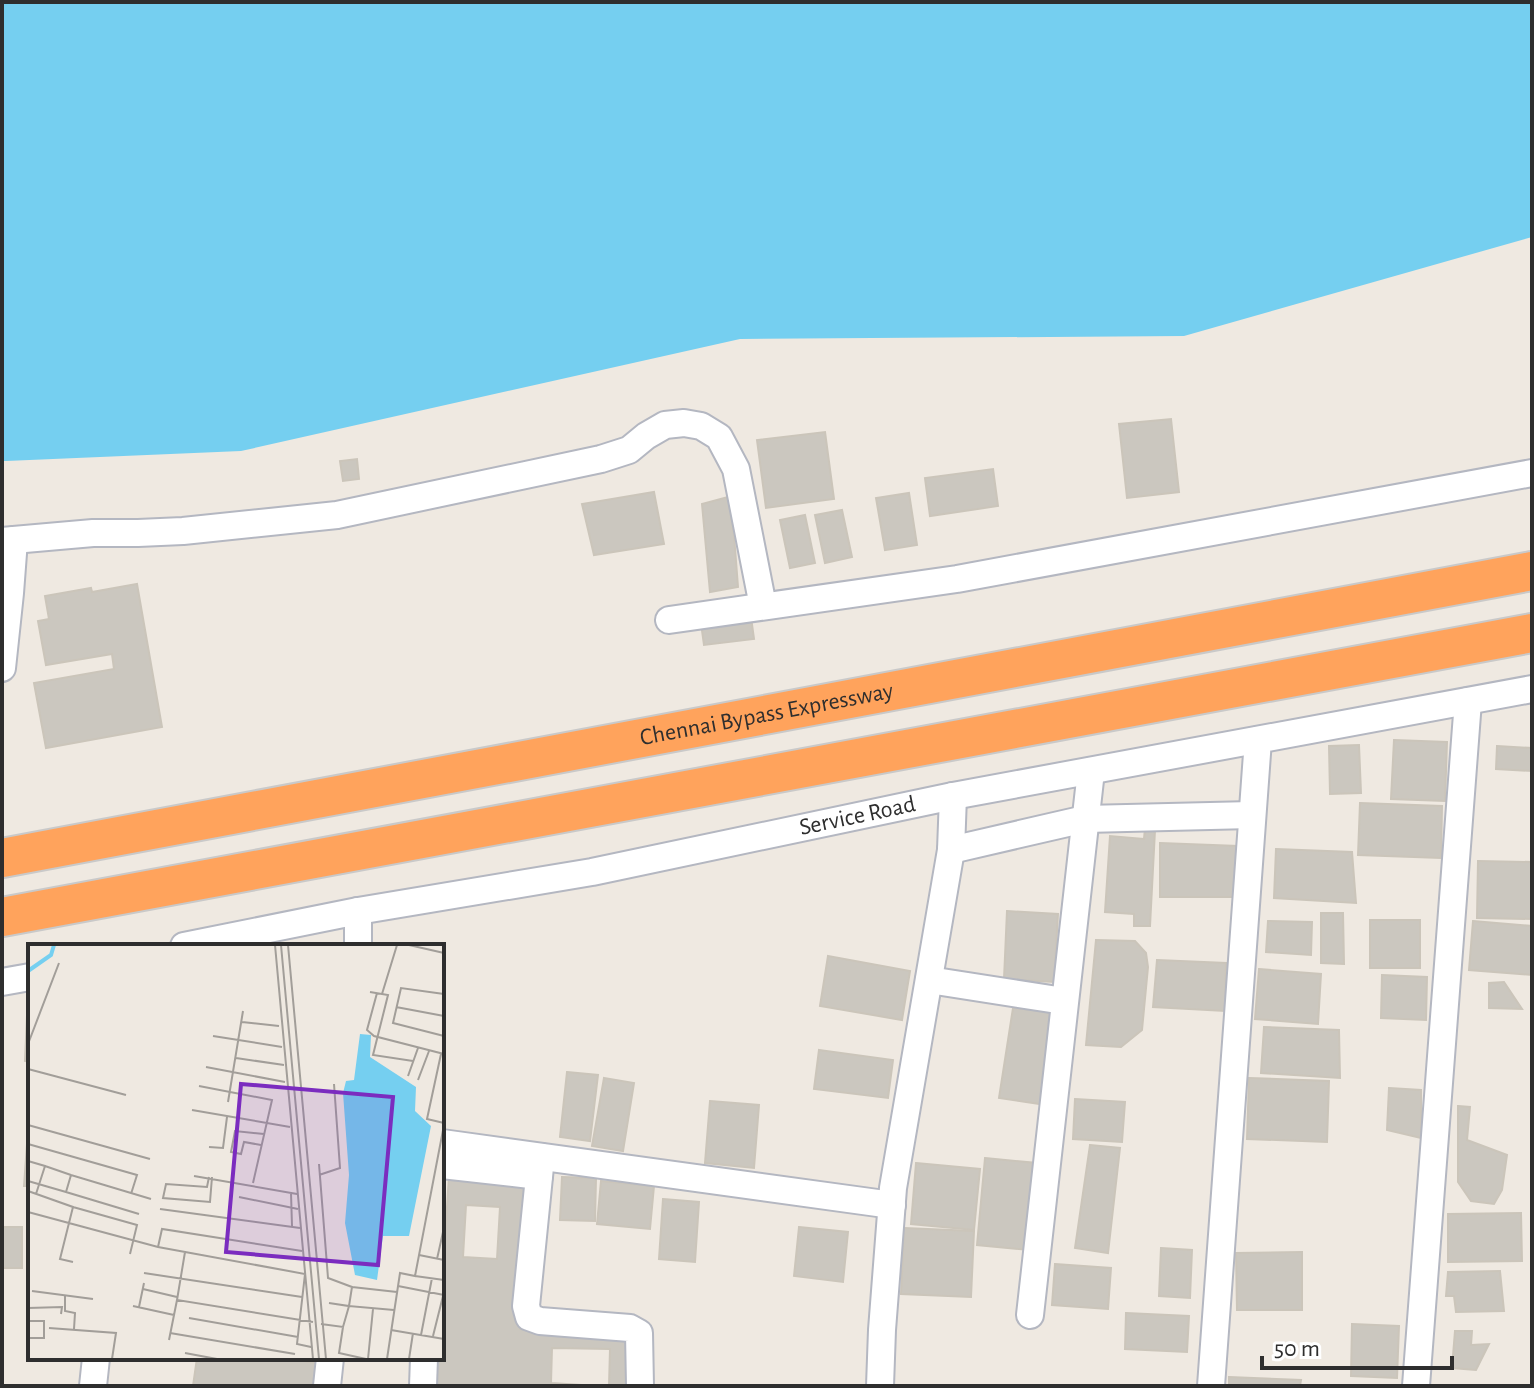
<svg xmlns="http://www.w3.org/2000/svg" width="1534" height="1388" font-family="'Alegreya Sans',sans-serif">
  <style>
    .water { fill: #75cff0 }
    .building { fill: #cbc7bf; stroke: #cbc5ba; stroke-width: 2; fill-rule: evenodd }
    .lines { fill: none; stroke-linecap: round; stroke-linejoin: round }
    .minor-casing { stroke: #b4b7c1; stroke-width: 30 }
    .highway-casing { stroke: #c9c9c9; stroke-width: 42 }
    .minor { stroke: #fff; stroke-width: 26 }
    .highway { stroke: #ffa35c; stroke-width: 38 }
    .labels { text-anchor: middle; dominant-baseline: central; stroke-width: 8; stroke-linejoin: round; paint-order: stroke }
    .street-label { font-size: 24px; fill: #2e2e2e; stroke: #fff }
    .inset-river { fill: none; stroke: #75cff0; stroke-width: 4 }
    .inset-road { fill: none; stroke: #a29e99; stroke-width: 2 }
    .view { fill: #7b2cbf; fill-opacity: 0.15; stroke: #7b2cbf; stroke-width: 4 }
    .inset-edge { fill: none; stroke: #2e2e2e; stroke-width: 4 }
  </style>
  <rect width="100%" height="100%" fill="#efe9e1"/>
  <path class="water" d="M2,2H1532V237L1184,336L740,339L241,451L6,461H2Z"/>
  <g class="building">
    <path d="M1171,419L1179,492L1127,498L1119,424Z"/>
    <path d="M825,432L834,499L766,508L757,440Z"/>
    <path d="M357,459L359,479L343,481L340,461Z"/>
    <path d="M993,469L998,506L930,516L925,478Z"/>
    <path d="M654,492L664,544L594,555L582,504Z"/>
    <path d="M909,493L917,545L885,550L876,498Z"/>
    <path d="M728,497L734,535L738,587L710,592L702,504Z"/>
    <path d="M842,510L852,557L825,563L815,515Z"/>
    <path d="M805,515L815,563L790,568L780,520Z"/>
    <path d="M137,584L162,727L46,748L34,683L114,669L112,654L46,665L38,621L49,619L45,596L91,588L92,592Z"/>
    <path d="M750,610L754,639L704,645L700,616Z"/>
    <path d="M1394,740L1447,742L1445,801L1391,799Z"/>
    <path d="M1359,745L1361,793L1330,794L1329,746Z"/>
    <path d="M1497,746L1532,748V771L1496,769Z"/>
    <path d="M1360,803L1442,806L1441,858L1358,855Z"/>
    <path d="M1145,828L1155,830L1150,926H1134V914L1105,912L1110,836L1144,839Z"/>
    <path d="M1160,843L1238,846L1239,897H1160Z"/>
    <path d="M1276,849L1352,852L1356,903L1274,898Z"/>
    <path d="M1478,861L1532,862V919L1477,918Z"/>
    <path d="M1007,911L1058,914L1054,982L1004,979Z"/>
    <path d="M1321,913H1343L1344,964L1321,963Z"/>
    <rect x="1370" y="920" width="50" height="48"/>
    <path d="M1268,921L1312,922L1311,955L1266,952Z"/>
    <path d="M1473,921L1532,926V975L1469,970Z"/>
    <path d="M1096,940L1135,941L1146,953L1148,967L1142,1030L1121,1047L1086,1045Z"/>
    <path d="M828,956L910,971L902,1020L820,1006Z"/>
    <path d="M1157,960L1226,963L1225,1011L1153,1007Z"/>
    <path d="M1259,969L1321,974L1318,1024L1255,1019Z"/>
    <path d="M1382,975L1427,977L1426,1020L1381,1018Z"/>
    <path d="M1504,982L1522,1009L1489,1008V983Z"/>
    <path d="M28,993L30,994V1062L25,1061Z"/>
    <path d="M1013,1008L1050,1012L1040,1104L999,1098Z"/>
    <path d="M1264,1027L1339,1030L1340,1078L1261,1073Z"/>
    <path d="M819,1050L893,1060L888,1098L814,1089Z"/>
    <path d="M567,1072L598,1075L590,1141L560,1137Z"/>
    <path d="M604,1078L634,1083L623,1151L592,1146Z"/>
    <path d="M1249,1078L1329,1081L1327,1142L1247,1139Z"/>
    <path d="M1389,1088L1421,1090V1138L1387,1130Z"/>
    <path d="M1075,1099L1125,1102L1122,1142L1073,1139Z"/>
    <path d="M710,1101L759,1105L754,1168L705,1163Z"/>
    <path d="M1458,1106L1470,1107L1467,1140L1507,1155L1502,1190L1494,1204L1471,1201L1458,1182Z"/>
    <path d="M27,1144H30V1186H24Z"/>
    <path d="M1090,1145L1120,1148L1108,1253L1075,1248Z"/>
    <path d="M985,1158L1037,1163L1029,1250L977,1245Z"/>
    <path d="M916,1163L980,1169L974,1230L911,1224Z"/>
    <path d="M449,1175L530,1182L520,1329L631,1336V1386H609L610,1349L552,1348L551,1383L597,1386H436L437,1358H442V1286ZM466,1205L500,1207L497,1259L463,1257Z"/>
    <path d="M562,1177L596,1178L595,1221L560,1220Z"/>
    <path d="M601,1181L654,1186L650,1229L597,1224Z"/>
    <path d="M663,1199L699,1202L695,1262L659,1259Z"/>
    <path d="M1521,1213L1522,1261L1448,1262V1214Z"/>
    <rect x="2" y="1227" width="20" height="41"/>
    <path d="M799,1227L848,1232L843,1282L794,1276Z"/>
    <path d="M904,1228L974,1231L971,1297L901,1294Z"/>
    <path d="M1161,1248L1192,1250L1190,1298L1159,1296Z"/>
    <path d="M1302,1252V1310H1237L1236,1253Z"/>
    <path d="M1055,1264L1111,1268L1108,1309L1052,1305Z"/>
    <path d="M1500,1271L1504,1311L1456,1312L1454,1296H1446L1448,1272Z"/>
    <path d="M1126,1313L1189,1316L1187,1352L1125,1349Z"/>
    <path d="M1352,1324L1399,1326L1397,1378L1351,1376Z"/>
    <path d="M1455,1331H1472L1471,1345L1489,1344L1476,1370L1452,1368Z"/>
    <path d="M197,1358H284L316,1363L313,1386H193Z"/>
    <path d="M1229,1377L1301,1380L1300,1386H1229Z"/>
  </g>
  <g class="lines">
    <g class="minor-casing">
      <g id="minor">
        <path d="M2,541L93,533H138L183,531L337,515L601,459L629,450L646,436L665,425L684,423L701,426L719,437L736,469L763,606"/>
        <path d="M669,620L957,579L1532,473"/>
        <path d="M2,668L10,593L14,540"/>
        <path d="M951,850L1085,819L1252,815"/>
        <path id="s1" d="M184,946L358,911L592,872L953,796L1532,689"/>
        <path d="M358,946V911"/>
        <path d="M929,980L1064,1001"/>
        <path d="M2,982L30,977"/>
        <path d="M442,1143L892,1205"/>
        <path d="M541,1157L526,1306L529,1317L540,1321L630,1328L639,1333L640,1386"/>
        <path d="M442,1165L539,1176"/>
        <path d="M1030,1315L1091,771"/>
        <path d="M93,1386L96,1358"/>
        <path d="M327,1386L330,1358"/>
        <path d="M423,1386L424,1358"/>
        <path d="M880,1386L882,1330L893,1188L951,850L953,796"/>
        <path d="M1211,1386L1258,740"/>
        <path d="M1416,1386L1468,701"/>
      </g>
    </g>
    <g class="highway-casing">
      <g id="highway">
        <path id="s2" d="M2,858L1532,571"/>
        <path d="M2,917L1532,633"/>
      </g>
    </g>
    <use href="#minor" class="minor"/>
    <use href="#highway" class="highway"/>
  </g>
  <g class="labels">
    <g class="street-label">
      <text stroke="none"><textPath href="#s2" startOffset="778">Chennai Bypass Expressway</textPath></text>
      <text stroke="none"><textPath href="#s1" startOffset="686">Service Road</textPath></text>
    </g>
  </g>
  <g transform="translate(28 944)">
    <rect width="416" height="416" fill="#efe9e1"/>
    <path d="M332,90L343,91L342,113L388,143L387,167L403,182L381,292H355L349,336L327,331L317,279L321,231L315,149L318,137L326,136Z" fill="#75cff0"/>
    <path class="inset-river" d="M0,27L23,11L26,1"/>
    <path class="inset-road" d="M247,1L285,415M253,1L291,415M260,1L298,415M381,1L416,9M342,48L360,51L345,111L385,117M349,49L339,86L346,92L416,110M354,50L369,1M416,50L373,44L365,79L416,92M368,63L416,72M214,78L251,82M185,92L254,103M0,100L31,19M413,110L399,175L416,179M208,114L256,121M178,123L257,138M0,125L98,151M380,132L390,104M390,136L401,107M171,142L244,156L225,239M200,158L215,67M164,166L262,183M0,181L122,215M0,200L109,231L103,250M233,201L216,198L213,210L203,208L207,187L236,190M181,203L195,204L199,173M0,217L17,222L8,250M291,220L300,334L324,343L321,362L301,359M17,222L43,231M291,231L312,224L306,140M166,232L269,250M181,233L179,243L138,240L135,254L182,258L184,233M0,237L38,248M0,247L45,263L32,315L45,318M263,249L264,282M211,253L270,265M45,263L109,281L102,310M132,265L272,284M0,268L130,303L277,330L269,400L283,403M111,270L38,248L43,231L123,255M130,303L134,285L274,307M157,308L149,356L285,378M391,311L416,316M409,315L415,288M116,329L274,353M387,332L416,336M370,342L416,351M324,343L369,348M115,345L149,353M4,347L65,355M37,352V367L47,369L46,385M105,362L146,371M111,363L116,339M0,364L34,363L33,370M161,374L270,393M0,377H16V394H0M293,380L315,383L321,362L366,366M315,383L311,409L338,415M21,384L88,389L84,415M363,386L416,395M142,389L267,410M393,391L404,334M405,392L415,352M141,396L149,356M157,409L189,415M340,415L345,365M359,415L372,329L387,332L416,181M381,415L385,389"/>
    <path class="view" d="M213,140L365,153L350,321L198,308Z"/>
    <rect width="416" height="416" class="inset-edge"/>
  </g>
  <rect width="1534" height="1388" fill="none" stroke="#2e2e2e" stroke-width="8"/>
  <path d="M1262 1356v12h190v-12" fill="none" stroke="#2e2e2e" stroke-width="4"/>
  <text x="1274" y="1356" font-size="24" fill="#2e2e2e" stroke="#ffffff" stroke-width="6" paint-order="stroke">50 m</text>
</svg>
